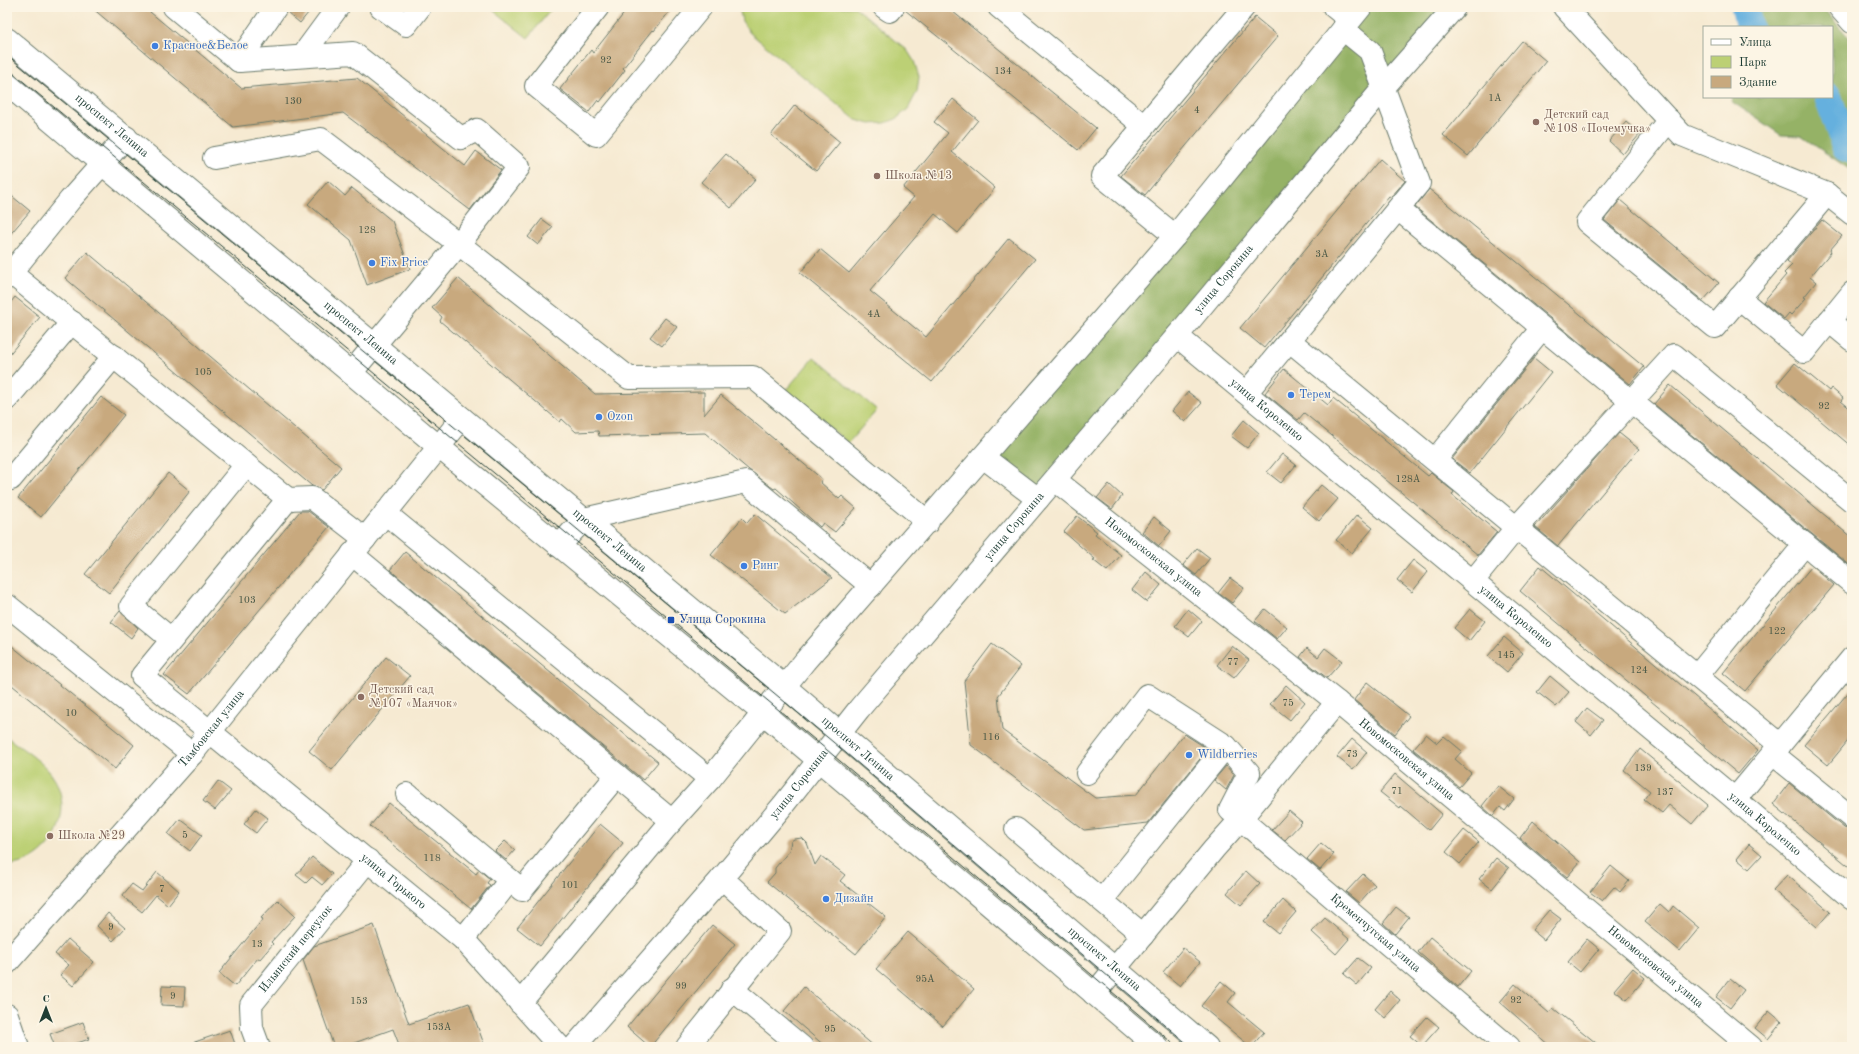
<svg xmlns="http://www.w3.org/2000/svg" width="1859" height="1054" font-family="'Old Standard TT',serif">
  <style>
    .green { fill: #bcd074; stroke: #6e8654 }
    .forest { fill: #95b266; stroke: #5a784d }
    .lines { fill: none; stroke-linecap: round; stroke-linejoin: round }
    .river { stroke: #65b0de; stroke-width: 28 }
    .building { fill: #c8a97e }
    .minor-casing { stroke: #6a7a6b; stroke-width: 24 }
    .major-casing { stroke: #6a7a6b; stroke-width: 24 }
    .minor { stroke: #fff; stroke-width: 22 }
    .major { stroke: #fff; stroke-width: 22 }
    .tram { stroke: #1f3d34; stroke-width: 1 }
    .shop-dot { fill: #3f7fe0; stroke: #fcf5e5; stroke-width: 1.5 }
    .education-dot { fill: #8d6e63; stroke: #fcf5e5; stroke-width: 1.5 }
    .transit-dot { fill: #1a4fb4; stroke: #fcf5e5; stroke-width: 1.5 }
    .labels { text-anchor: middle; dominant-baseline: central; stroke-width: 3; stroke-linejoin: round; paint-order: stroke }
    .number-label { font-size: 10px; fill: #495846 }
    .shop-label { font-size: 12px; fill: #366cbe; stroke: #fcf5e5; text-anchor: start }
    .education-label { font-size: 12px; fill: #785e54; stroke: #fcf5e5; text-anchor: start }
    .street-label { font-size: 12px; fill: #1f3d34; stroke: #fcf5e5 }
    .transit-label { font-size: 12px; fill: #164399; stroke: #fcf5e5; text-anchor: start }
  </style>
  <rect width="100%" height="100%" fill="#fcf5e5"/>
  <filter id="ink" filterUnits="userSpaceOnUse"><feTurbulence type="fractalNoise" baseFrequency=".025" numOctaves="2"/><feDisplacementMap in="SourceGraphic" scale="8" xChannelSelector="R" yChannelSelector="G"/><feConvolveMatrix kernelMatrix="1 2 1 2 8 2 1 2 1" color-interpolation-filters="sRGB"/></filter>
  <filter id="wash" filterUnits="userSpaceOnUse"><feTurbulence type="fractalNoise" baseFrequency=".012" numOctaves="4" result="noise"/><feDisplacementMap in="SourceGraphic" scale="16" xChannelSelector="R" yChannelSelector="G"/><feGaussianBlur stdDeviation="0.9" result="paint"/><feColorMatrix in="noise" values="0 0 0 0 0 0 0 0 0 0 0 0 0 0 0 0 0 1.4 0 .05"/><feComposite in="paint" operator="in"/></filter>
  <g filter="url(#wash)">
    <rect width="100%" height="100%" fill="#f6ead2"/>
    <g class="green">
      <path d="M489,7H553L528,38Z"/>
      <path d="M739,7H855L907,50L914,61L919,77L917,92L908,109L896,119L885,123L870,124L856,120L750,33L742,21Z"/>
      <path d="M814,357L877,410L848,443L786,390Z"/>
      <path d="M7,737C23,750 45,762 55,780C75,816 49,865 7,865Z"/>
    </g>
    <g class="forest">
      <path d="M1361,7H1455L1038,499L983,457Z"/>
      <path d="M1743,7H1822L1852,41V171L1801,136L1781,135L1731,101L1732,97H1832V27H1743Z"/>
    </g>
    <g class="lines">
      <g class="river">
        <path d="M1745,7L1749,27"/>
        <path d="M1828,97L1846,148L1852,150"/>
      </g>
    </g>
    <g id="blocks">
      <g class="building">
        <path d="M91,7H144L241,88L357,78L465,166L476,151L501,170L470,210L343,113L233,127Z"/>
        <path d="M288,7H313L300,23L287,12Z"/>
        <path d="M629,7H673L654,31L653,30L623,68L625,70L600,102L598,100L589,112L560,89L591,50L593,53Z"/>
        <path d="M905,7H947L1096,128L1078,150L905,10Z"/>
        <path d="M1255,17L1278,36L1145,195L1121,176Z"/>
        <path d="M1522,41L1546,61L1468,156L1443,135Z"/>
        <path d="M953,99L978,120L952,152L995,188L958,233L935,214L870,291L926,337L1009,238L1035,259L932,382L800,273L820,249L849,273L914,197L903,188L948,133L934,122Z"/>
        <path d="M795,105L840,142L816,171L771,135Z"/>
        <path d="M1626,122L1640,134L1623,154L1609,141Z"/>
        <path d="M726,154L756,179L731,208L701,182Z"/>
        <path d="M1380,159L1405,181L1391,197L1389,196L1264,348L1240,328Z"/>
        <path d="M328,181L345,196L352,188L392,221L410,269L367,285L351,240L308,204Z"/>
        <path d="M1429,189L1644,367L1630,384L1415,207Z"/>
        <path d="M7,192L30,211L7,238Z"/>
        <path d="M1620,200L1719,283L1703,301L1604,220Z"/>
        <path d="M542,219L553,227L538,245L528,237Z"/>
        <path d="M1822,220L1842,236L1830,250L1831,252L1810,277L1816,282L1804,297L1806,298L1791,315L1789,313L1784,319L1763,302L1786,275L1784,273L1792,265L1787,261Z"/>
        <path d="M87,252L341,467L322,490L312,486L65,278Z"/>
        <path d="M458,278L595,394L704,392V415L721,395L822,479L820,482L839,499L842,496L856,508L835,532L823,523L820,527L776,488L774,489L749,470L705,433L599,436L598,431L576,432L562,419L560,422L440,321L442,317L432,308Z"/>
        <path d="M15,297L40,317L7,357V307Z"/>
        <path d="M665,318L677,327L662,346L650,337Z"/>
        <path d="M1534,358L1551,372L1470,473L1452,459Z"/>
        <path d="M1795,363L1829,391L1831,388L1843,398L1841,401L1852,410V447L1777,384Z"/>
        <path d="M1284,369L1328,405L1333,398L1428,476L1431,473L1454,492L1452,495L1497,532L1478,555L1304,413L1298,420L1265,393Z"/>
        <path d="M1670,385L1852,538V567L1654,404Z"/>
        <path d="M1188,392L1202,403L1185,422L1172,411Z"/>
        <path d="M101,397L124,415L41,517L18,498Z"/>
        <path d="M1244,420L1259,433L1247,448L1231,436Z"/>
        <path d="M1619,433L1639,449L1558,546L1535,527Z"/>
        <path d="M1282,454L1296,465L1281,483L1267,472Z"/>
        <path d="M168,473L190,491L109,593L85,574Z"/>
        <path d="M1109,484L1122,496L1112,509L1097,498Z"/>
        <path d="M1321,485L1338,499L1319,521L1302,507Z"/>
        <path d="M300,511H308L329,527L189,694L164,675Z"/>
        <path d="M755,514L832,578L785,614L711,555L742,518L747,523Z"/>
        <path d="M1357,515L1373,528L1352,553L1336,540Z"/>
        <path d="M1077,516L1097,532L1095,534L1121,555L1107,571L1093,560L1095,559L1064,532Z"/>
        <path d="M1154,517L1171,531L1159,546L1142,532Z"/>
        <path d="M1197,548L1210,558L1196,575L1183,565Z"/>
        <path d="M405,552L658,762L643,780L390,570Z"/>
        <path d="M1413,560L1428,572L1412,592L1397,580Z"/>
        <path d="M1540,566L1758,750L1738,774L1520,591Z"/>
        <path d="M1812,566L1834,585L1745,691L1723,673Z"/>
        <path d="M1146,572L1161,585L1147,602L1132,590Z"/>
        <path d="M1230,578L1244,588L1232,603L1218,593Z"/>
        <path d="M1188,609L1202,621L1189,637L1175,626Z"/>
        <path d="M1265,609L1287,627L1277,639L1255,621Z"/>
        <path d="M1470,609L1485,621L1469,641L1454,628Z"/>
        <path d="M120,611L138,628L131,638L111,622Z"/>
        <path d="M1504,637L1523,653L1507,672L1488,656Z"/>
        <path d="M7,642L134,745L115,769L7,681Z"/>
        <path d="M992,644L1021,666L998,696L1002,730L1095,798L1136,795L1184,734L1208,749L1148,823L1084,830L971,745L964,681Z"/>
        <path d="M1232,646L1249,660L1234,678L1217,665Z"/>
        <path d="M1307,648L1318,657L1325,648L1342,661L1327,678L1300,657Z"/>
        <path d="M386,657L410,676L332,770L309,751Z"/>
        <path d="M1550,676L1569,692L1556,707L1537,692Z"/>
        <path d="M1367,682L1409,716L1395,734L1354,700Z"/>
        <path d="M1286,685L1305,702L1290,720L1270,704Z"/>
        <path d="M1852,688V736L1828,765L1804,745Z"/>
        <path d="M1587,708L1603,720L1591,735L1576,722Z"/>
        <path d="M1426,734L1437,743L1444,736L1462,751L1455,759L1471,773L1459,787L1413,749Z"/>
        <path d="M1352,739L1367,752L1353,770L1337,757Z"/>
        <path d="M1640,749L1708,805L1692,824L1669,805L1662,813L1644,799L1650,791L1624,770Z"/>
        <path d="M1226,766L1234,775L1226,790L1214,780Z"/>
        <path d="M1395,774L1442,814L1429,830L1401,806L1400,808L1380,792Z"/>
        <path d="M218,781L231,791L215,810L203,801Z"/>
        <path d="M1789,783L1844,828L1852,830V869L1773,804Z"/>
        <path d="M1498,786L1514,799L1505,811L1500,807L1493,816L1482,806Z"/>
        <path d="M389,803L476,874L479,870L490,879L487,883L490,885L471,909L370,826Z"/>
        <path d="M256,809L268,818L256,833L244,824Z"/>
        <path d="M1289,811L1302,822L1285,840L1272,830Z"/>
        <path d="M180,819L202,835L190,851L168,834Z"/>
        <path d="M1533,821L1580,862L1567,877L1520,838Z"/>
        <path d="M600,824L623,843L540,946L517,928Z"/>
        <path d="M1464,830L1479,842L1460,864L1446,852Z"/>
        <path d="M802,838L807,843L815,865L821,856L845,875L840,881L886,917L856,954L767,882L775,873V868L789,851L791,841L794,839Z"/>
        <path d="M505,841L515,850L506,860L495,851Z"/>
        <path d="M1321,843L1334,854L1320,870L1307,859Z"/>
        <path d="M1749,844L1762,855L1749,869L1737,859Z"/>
        <path d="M312,857L332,874L322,885L312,877L306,883L296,875Z"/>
        <path d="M1496,858L1509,868L1492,889L1479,879Z"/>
        <path d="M1611,866L1629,881L1620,892L1614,887L1602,901L1590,892Z"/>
        <path d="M1246,871L1260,884L1241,905L1227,893Z"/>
        <path d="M157,872L179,891L168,905L156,895L142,912L122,896L132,884L142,891Z"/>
        <path d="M1363,874L1375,885L1359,903L1346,892Z"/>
        <path d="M1787,875L1830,912L1817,927L1773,890Z"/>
        <path d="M278,900L295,916L271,942L273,944L260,959L258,958L235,986L219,973L263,919L261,918Z"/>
        <path d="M1283,900L1296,912L1278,933L1264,922Z"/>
        <path d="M1660,904L1669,912L1673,906L1699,928L1680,951L1645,922Z"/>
        <path d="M1396,907L1409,917L1395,934L1383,923Z"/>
        <path d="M1549,910L1561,919L1544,940L1532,930Z"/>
        <path d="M108,913L125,928L113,941L97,926Z"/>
        <path d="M1325,918L1349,939L1336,954L1312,932Z"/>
        <path d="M374,925L409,1024L469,1003L485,1047H400L393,1029L343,1047H334L303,960L314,946Z"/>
        <path d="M712,925L735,944L650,1047L627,1027Z"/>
        <path d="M908,932L974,989L943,1026L876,969Z"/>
        <path d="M1430,937L1471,971L1458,987L1418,952Z"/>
        <path d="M68,939L94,962L73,986L60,975L69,965L55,954Z"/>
        <path d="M1587,939L1599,949L1580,972L1568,962Z"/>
        <path d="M1183,948L1200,962L1180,986L1163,972Z"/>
        <path d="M1358,958L1371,968L1357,985L1344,974Z"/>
        <path d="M1633,968L1645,978L1627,1000L1614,990Z"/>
        <path d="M1730,979L1744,990L1730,1008L1716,997Z"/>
        <path d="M1221,981L1235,993L1228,1002L1264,1032L1251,1047L1201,1006Z"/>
        <path d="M1515,984L1549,1013L1553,1008L1601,1047H1551L1500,1002Z"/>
        <path d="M162,986L185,987L184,1006L161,1005Z"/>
        <path d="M804,987L875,1047H826L784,1011Z"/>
        <path d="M1390,991L1400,1000L1385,1018L1375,1009Z"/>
        <path d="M1769,1011L1782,1022L1768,1039L1755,1028Z"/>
        <path d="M1427,1017L1439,1027L1422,1046L1410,1036Z"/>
        <path d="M83,1022L89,1039L66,1047H55L50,1034Z"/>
        <path d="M230,1030L236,1047H186V1045Z"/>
      </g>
    </g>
  </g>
  <g filter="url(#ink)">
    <use href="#blocks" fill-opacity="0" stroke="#6a7a6b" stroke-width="1"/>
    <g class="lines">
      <g class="minor-casing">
        <g id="minor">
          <path d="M174,7L239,61L353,53L461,138L477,130L519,167L459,244L351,373"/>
          <path d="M381,7L406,25L420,7"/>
          <path d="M598,7L536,86L596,135L701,7"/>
          <path d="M884,7L890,11L893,7"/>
          <path d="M999,7L1144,126L1102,176L1175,236"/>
          <path d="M1334,7L1350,20"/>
          <path d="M1564,7L1682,135L1827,194L1852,214"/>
          <path d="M1839,7L1852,22"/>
          <path d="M302,56L338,7"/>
          <path d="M239,61L276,7"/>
          <path d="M1669,120L1587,222L1715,327L1827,194"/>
          <path d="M1144,126L1244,7"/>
          <path d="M214,158L321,139L459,244L629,378L753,377L928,522"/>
          <path d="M1398,209L1852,583"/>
          <path d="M11,273L288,499L312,498L365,539"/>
          <path d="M7,278L70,200L126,137"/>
          <path d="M1739,298L1804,352L1852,293"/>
          <path d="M1829,321L1852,340"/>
          <path id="s1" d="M1177,336L1735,799L1852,899"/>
          <path d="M1290,341L1780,745"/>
          <path d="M1246,393L1419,183L1370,51L1343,29"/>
          <path d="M7,399L72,322"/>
          <path d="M983,457L1038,499"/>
          <path d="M1435,460L1542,328"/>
          <path d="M7,476L11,479L114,356"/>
          <path id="s2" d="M1055,480L1337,702L1751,1047"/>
          <path id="s3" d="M288,499L142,676L463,939L560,1047"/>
          <path d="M385,513L710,779"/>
          <path d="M559,546L584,519L746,482L871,586"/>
          <path d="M352,554L672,821"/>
          <path d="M1473,581L1516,528L1674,355L1852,501"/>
          <path d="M7,605L192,754"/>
          <path d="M171,639L131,606L246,465"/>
          <path d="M1697,676L1805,544"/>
          <path d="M1773,754L1852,818"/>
          <path id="s4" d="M1087,773L1147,695L1226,746L1249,773L1230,810L1509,1047"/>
          <path d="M407,794L522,890L617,775"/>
          <path d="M1735,799L1852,658"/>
          <path d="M1016,829L1143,935"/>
          <path d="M1102,900L1226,746"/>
          <path d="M463,939L510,880"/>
          <path id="s5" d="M7,963L192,754L462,418"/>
          <path d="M732,989L802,1047"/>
          <path d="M1094,994L1214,849L1240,820L1337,702"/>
          <path d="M520,1003L664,830L710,779L805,661L1175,236L1361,7"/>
          <path d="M7,1015L18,1047"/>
          <path id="s6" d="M259,1047L252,1028L251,1005L368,860"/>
          <path id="s7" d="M574,1047L722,878L784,804L859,709L1177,336L1384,87L1455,7"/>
          <path d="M687,1047L780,931L722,878"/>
        </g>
      </g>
      <g class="major-casing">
        <g id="major">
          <path id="s8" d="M7,39L784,686L1207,1047"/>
          <path d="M7,84L439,447L763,713L1157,1047"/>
        </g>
      </g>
      <use href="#minor" class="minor"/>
      <use href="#major" class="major"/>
      <g class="tram">
        <path d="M7,55L833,742L1191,1047"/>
        <path d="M7,68L827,750L1177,1047"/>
      </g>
    </g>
  </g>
  <g class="shop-dot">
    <circle cx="155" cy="46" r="4"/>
    <circle cx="372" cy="263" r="4"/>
    <circle cx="1291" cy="395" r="4"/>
    <circle cx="599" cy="417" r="4"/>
    <circle cx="744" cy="566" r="4"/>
    <circle cx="1189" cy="755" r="4"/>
    <circle cx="826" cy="899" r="4"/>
  </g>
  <g class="education-dot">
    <circle cx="1536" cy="122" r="4"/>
    <circle cx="877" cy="176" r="4"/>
    <circle cx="361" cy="697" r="4"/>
    <circle cx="50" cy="836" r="4"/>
  </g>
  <rect class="transit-dot" x="667" y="616" width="8" height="8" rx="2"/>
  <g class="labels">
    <g class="number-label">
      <text x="606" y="60">92</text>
      <text x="1003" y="71">134</text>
      <text x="1495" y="98">1А</text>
      <text x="293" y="101">130</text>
      <text x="1197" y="110">4</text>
      <text x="367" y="230">128</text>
      <text x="1322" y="254">3А</text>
      <text x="874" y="314">4А</text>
      <text x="203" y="372">105</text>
      <text x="1824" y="406">92</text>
      <text x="1408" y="479">128А</text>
      <text x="247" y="600">103</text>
      <text x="1777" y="631">122</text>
      <text x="1506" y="655">145</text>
      <text x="1233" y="662">77</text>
      <text x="1639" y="670">124</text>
      <text x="1288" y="703">75</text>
      <text x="71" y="713">10</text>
      <text x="991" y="737">116</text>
      <text x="1352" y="754">73</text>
      <text x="1643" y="768">139</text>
      <text x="1397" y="791">71</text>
      <text x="1665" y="792">137</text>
      <text x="185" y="835">5</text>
      <text x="432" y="858">118</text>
      <text x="570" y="885">101</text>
      <text x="162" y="889">7</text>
      <text x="111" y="927">9</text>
      <text x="257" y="944">13</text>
      <text x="925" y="979">95А</text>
      <text x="681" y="986">99</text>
      <text x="173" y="996">9</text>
      <text x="1516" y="1000">92</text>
      <text x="359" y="1001">153</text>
      <text x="439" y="1027">153А</text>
      <text x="830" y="1029">95</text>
    </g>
    <g class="shop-label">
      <text x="163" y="46">Красное&amp;Белое</text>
      <text x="380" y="263">Fix Price</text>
      <text x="1299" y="395">Терем</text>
      <text x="607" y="417">Ozon</text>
      <text x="752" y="566">Ринг</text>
      <text x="1197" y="755">Wildberries</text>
      <text x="834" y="899">Дизайн</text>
    </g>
    <g class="education-label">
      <text x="1544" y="115">Детский сад<tspan x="1544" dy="14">№108 «Почемучка»</tspan></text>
      <text x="885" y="176">Школа №13</text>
      <text x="369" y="690">Детский сад<tspan x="369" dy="14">№107 «Маячок»</tspan></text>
      <text x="58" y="836">Школа №29</text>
    </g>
    <g class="street-label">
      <text stroke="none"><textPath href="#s8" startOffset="136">проспект Ленина</textPath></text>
      <text stroke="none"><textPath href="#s7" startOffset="1006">улица Сорокина</textPath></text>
      <text stroke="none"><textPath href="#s8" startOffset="460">проспект Ленина</textPath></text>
      <text stroke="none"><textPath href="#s1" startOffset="116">улица Короленко</textPath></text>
      <text stroke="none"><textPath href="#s7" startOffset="682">улица Сорокина</textPath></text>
      <text stroke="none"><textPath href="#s8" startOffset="784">проспект Ленина</textPath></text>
      <text stroke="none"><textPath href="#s2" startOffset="125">Новомосковская улица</textPath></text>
      <text stroke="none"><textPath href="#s1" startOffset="440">улица Короленко</textPath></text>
      <text stroke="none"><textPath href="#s5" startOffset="311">Тамбовская улица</textPath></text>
      <text stroke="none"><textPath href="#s8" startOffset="1108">проспект Ленина</textPath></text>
      <text stroke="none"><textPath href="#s2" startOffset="449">Новомосковская улица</textPath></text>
      <text stroke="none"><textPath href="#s7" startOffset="346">улица Сорокина</textPath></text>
      <text stroke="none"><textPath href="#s1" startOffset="764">улица Короленко</textPath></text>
      <text stroke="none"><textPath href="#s3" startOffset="554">улица Горького</textPath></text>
      <text stroke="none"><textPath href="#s4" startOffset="460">Кременчугская улица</textPath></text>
      <text stroke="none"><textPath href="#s6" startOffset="115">Ильинский переулок</textPath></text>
      <text stroke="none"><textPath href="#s8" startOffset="1432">проспект Ленина</textPath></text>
      <text stroke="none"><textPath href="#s2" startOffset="773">Новомосковская улица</textPath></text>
    </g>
    <g class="transit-label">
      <text x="679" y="620">Улица Сорокина</text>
    </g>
  </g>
  <rect width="1859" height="1054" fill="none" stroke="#fcf5e5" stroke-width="24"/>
  <rect x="1703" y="26" width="130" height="72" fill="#fcf5e5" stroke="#a4ab9e"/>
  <rect x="1711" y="39" width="20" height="6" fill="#ffffff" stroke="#a4ab9e"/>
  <text x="1739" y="46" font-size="12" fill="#1f3d34">Улица</text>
  <rect x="1711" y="56" width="20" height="12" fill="#bcd074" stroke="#a4ab9e"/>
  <text x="1739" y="66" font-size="12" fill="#1f3d34">Парк</text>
  <rect x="1711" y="76" width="20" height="12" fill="#c8a97e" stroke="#a4ab9e"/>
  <text x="1739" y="86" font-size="12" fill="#1f3d34">Здание</text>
  <g transform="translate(46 1008)" stroke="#fcf5e5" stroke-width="3" paint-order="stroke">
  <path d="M0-3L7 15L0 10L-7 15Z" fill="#1f3d34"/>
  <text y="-6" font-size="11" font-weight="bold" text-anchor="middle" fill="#1f3d34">С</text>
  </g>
</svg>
